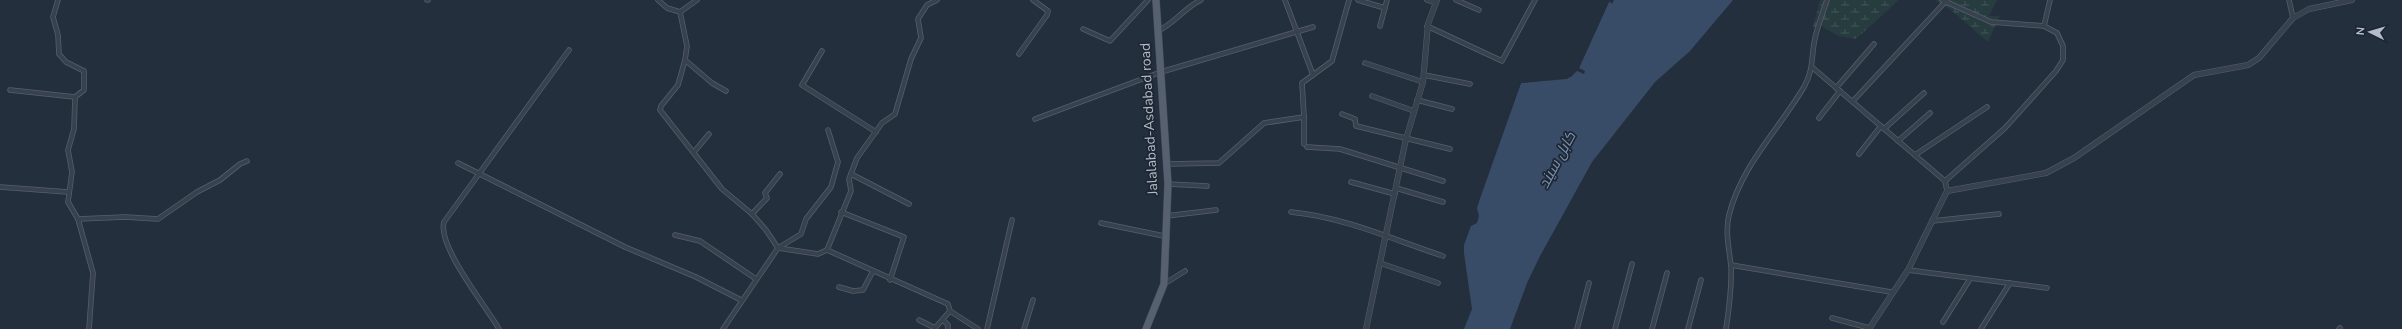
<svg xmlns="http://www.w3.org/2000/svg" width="2402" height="329" font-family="'Nunito Sans',Cairo,sans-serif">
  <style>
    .wetland { fill: url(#wetland-marsh) }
    .water { fill: #394c67 }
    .pier { fill: #242f3e }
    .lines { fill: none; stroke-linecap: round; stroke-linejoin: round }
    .minor-casing { stroke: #565f6c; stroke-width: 5.5 }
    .tertiary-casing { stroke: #565f6c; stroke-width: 6 }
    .primary-casing { stroke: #414a57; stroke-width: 8 }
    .minor { stroke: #38414e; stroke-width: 4 }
    .tertiary { stroke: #38414e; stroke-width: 5 }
    .primary { stroke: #56606e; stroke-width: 7 }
    .labels { text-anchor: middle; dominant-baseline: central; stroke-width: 3.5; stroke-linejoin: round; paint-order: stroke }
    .street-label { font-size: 14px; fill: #b4bcc9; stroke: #1d2633 }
    .water-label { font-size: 15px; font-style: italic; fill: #7c92b1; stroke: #1d2633 }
  </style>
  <defs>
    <pattern id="wetland-marsh" width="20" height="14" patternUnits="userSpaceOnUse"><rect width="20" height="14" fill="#263c3f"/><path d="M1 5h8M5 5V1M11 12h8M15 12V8" fill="none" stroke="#435659"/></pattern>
  </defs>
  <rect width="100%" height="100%" fill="#242f3e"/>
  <g class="wetland">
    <path d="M1820,0H1899L1856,39L1838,36L1820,25L1813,27Z"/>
    <path d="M1935,0H1997L1989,16H2000L1988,42L1951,10Z"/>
  </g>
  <path class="water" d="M1610,0H1733L1690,51L1655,82L1592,162L1540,256L1527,283L1510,329H1464L1472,309L1464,253V245L1471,226L1477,223L1479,216L1477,208L1483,187L1521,83L1571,77L1579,68Z"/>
  <path class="pier" d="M1607,0H1614L1612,4L1609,1L1579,68L1585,71L1584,74L1577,71L1567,79L1521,83L1476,210L1484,179L1519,82L1525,79L1566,77L1573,73Z"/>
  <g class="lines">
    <g class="minor-casing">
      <g id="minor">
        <path d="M58,0L53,17L58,35L59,54L66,62L84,71V90L75,97L74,129L68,150L72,172L68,202L78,219L93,273L89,329"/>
        <path d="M427,0H428"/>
        <path d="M658,0L667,8L680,12L687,46L685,60L678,85L661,106L660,110L722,189L752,214L766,230L778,248"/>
        <path d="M1285,0L1313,75"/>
        <path d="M1358,0L1385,8"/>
        <path d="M1427,0L1436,3"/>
        <path d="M1456,0L1479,10"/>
        <path d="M1942,0L1991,22L2044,26"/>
        <path d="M2289,0L2293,18"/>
        <path d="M680,12L697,0"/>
        <path d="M1380,26L1387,0"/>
        <path d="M1427,26L1502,61L1535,0"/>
        <path d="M1083,29L1110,41L1148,0"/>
        <path d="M1158,31C1175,23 1184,8 1201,0"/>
        <path d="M822,51L802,85L876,132"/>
        <path d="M1019,54L1047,15L1048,11L1033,0"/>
        <path d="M685,60L712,83L726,91"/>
        <path d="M1365,63L1423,82"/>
        <path d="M1813,68L1945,181L1947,191"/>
        <path d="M1424,75L1470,84"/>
        <path d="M1836,88L1874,44"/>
        <path d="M10,90L75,97"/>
        <path d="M1372,96L1414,111"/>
        <path d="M1417,100L1452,109"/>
        <path d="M1853,101L1947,0"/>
        <path d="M1342,114L1355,119L1356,126L1450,149"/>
        <path d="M1304,117V144"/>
        <path d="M1819,118L1840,91"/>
        <path d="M1035,119L1161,72L1313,27"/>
        <path d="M1884,129L1924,93"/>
        <path d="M1898,141L1930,113"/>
        <path d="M1307,147L1340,149L1443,181"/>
        <path d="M694,152L709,134"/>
        <path d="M1859,154L1881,126"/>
        <path d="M1915,155L1987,107"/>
        <path d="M458,163L625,247L696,277L741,300"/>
        <path d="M1167,164L1219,163L1264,123L1304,117L1302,83L1332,61L1349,0"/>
        <path d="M851,174L909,204"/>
        <path d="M1945,181L2005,128L2056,71L2063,60V46L2057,33L2044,26L2050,0"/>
        <path d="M1351,182L1395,194"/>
        <path d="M1168,184L1207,186"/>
        <path d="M0,187L68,192"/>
        <path d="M1396,188L1443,202"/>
        <path d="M841,212L904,237L890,280"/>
        <path d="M1291,212C1344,217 1394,240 1443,256"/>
        <path d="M752,214L767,198L765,193L780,174"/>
        <path d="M1166,216L1216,210"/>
        <path d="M78,219L125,217L158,219L197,192L220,180L240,164L247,161"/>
        <path d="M1932,221L1999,214"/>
        <path d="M1101,223L1164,236"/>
        <path d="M675,235L700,241L756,279"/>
        <path d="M778,248L818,254L827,250L948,304L950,311L978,329"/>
        <path d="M827,250L851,191L849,179L857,158L882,123L895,114L911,59L921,38L918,19L927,5L937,0"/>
        <path d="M1380,263L1438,283"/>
        <path d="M1731,265L1891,292"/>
        <path d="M1908,270L2047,288"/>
        <path d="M1164,284L1185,271"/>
        <path d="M839,287L853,291L863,290L873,271"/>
        <path d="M1832,318L1869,328"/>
        <path d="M919,320L935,328L950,311"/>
        <path d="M943,320L948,325V329"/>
        <path d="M1943,322L1970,279"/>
        <path d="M499,329C486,306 437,246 444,222L569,50"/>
        <path d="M723,329L778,248L801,234L806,219L831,187L838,162L828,130"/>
        <path d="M987,329L1012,220"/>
        <path d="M1024,329L1033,300"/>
        <path d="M1577,329L1589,283"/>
        <path d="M1615,329L1632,264"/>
        <path d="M1652,329L1667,273"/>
        <path d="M1688,329L1701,280"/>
        <path d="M1726,329C1729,309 1732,286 1731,266C1729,248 1725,232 1729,215C1741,166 1779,129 1804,87C1814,69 1811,57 1815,38C1818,25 1823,12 1827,0"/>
        <path d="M1981,329L2010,283"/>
        <path d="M2339,329L2340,328"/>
      </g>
    </g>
    <g class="tertiary-casing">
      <g id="tertiary">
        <path d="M1366,329L1406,139L1423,82L1428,24L1437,0"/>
        <path d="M1869,329L1908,270L1947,191L2046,173L2074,158L2194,75L2248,65L2259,58L2293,18L2309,9L2352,0"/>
      </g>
    </g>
    <g class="primary-casing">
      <path id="primary" d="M1146,329L1164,284L1168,184L1156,0"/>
    </g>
    <use href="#minor" class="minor"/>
    <use href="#tertiary" class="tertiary"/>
    <use href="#primary" class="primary"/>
  </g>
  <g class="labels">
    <g class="street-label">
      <text transform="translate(1149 119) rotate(-93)">Jalalabad-Asdabad road</text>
    </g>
    <g class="water-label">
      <text transform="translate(1557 160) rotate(-62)">کابل سيند</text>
    </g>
  </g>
  <g transform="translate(2370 32) rotate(275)" stroke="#1d2633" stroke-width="3" paint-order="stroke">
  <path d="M0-3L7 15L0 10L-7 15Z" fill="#b4bcc9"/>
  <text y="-6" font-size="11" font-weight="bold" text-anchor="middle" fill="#b4bcc9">N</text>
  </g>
</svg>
